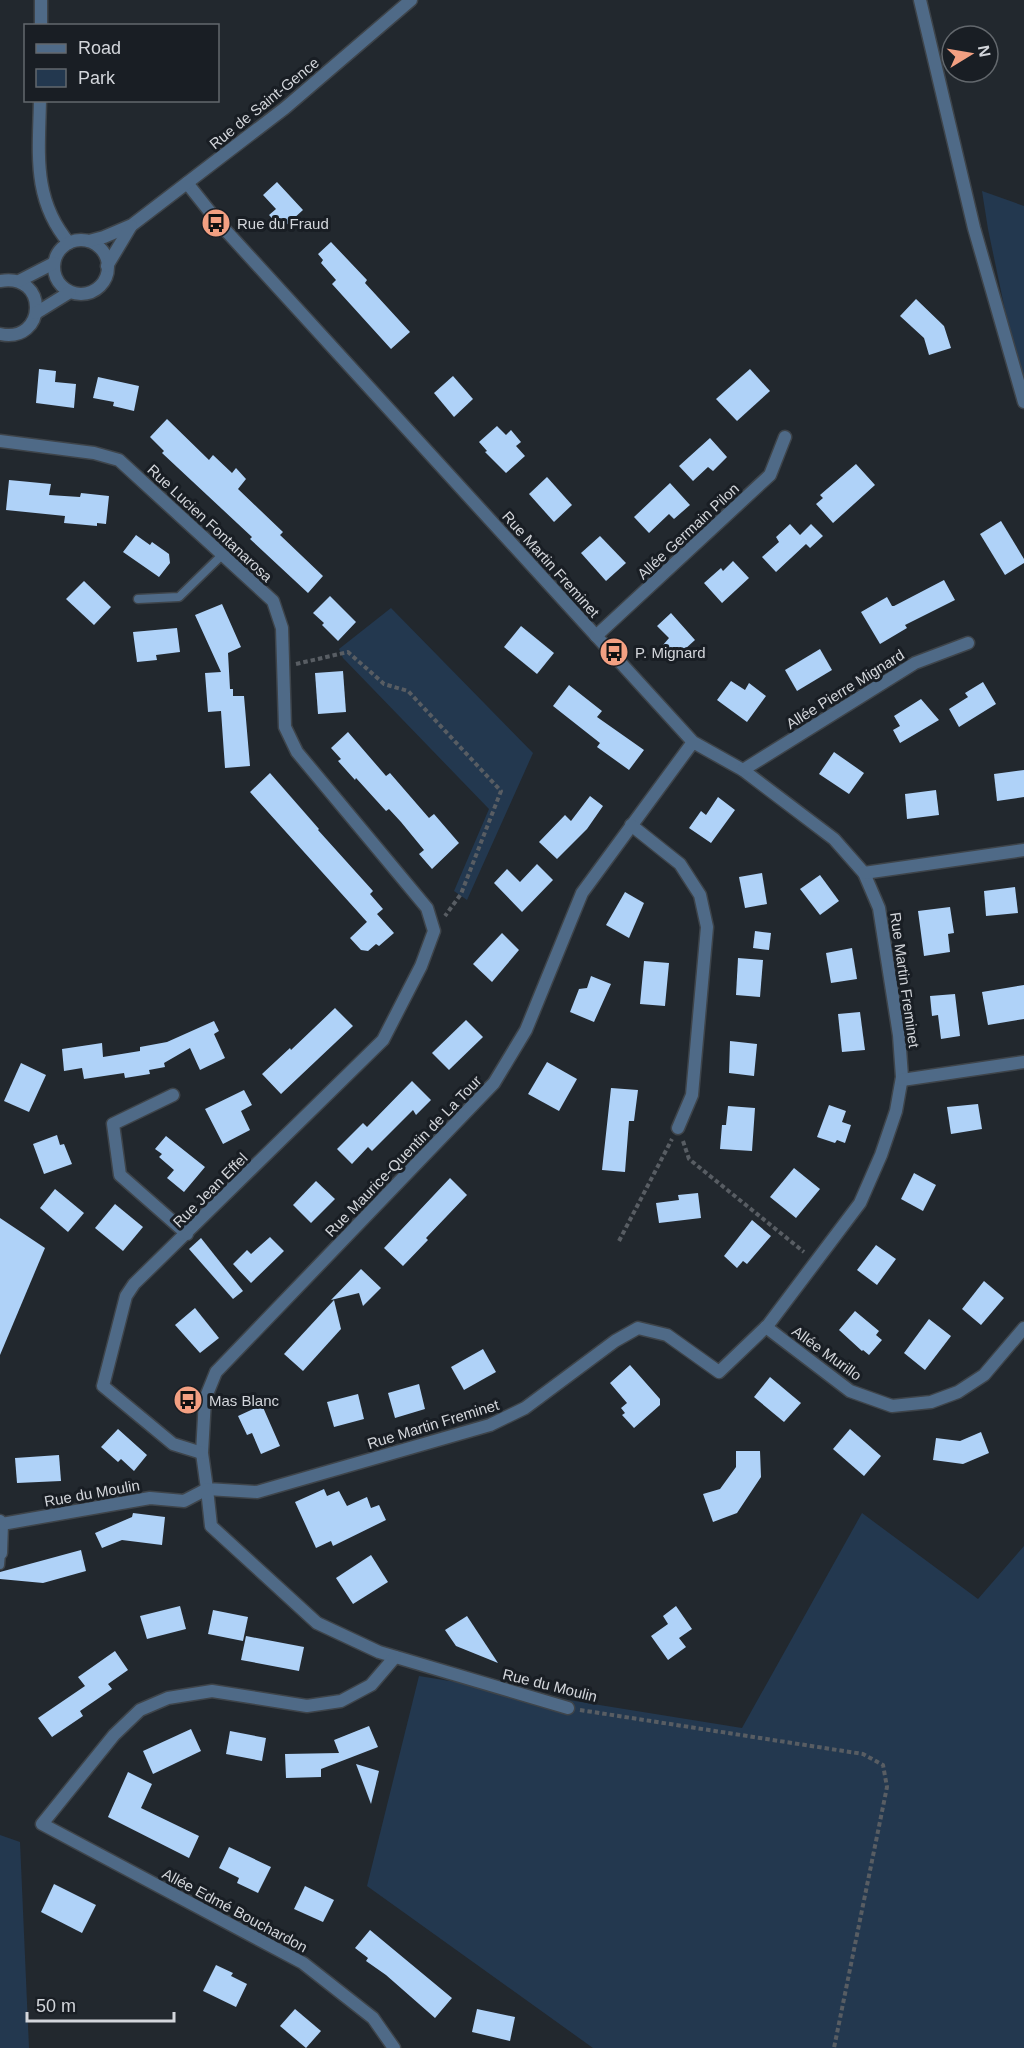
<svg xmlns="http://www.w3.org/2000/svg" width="1024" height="2048" font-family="Arial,sans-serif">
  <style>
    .green { fill: #23384f }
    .building { fill: #afd2f8 }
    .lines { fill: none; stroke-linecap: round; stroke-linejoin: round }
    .service-casing { stroke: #3e444a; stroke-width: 11 }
    .minor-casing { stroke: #3e444a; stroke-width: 15 }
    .tertiary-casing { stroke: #3e444a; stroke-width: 15 }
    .path { stroke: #585d63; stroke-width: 4; stroke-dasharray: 4.5 3; stroke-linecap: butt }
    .service { stroke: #4f6a87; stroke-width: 8 }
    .minor { stroke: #4f6a87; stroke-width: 12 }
    .tertiary { stroke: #4f6a87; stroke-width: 12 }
    .labels { text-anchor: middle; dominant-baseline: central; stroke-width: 6; stroke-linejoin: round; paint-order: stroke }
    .street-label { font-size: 15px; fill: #d3d6db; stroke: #191e24 }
    .poi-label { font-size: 15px; fill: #d3d6db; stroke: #191e24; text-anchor: start }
  </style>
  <rect width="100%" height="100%" fill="#22282e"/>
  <g class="green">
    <path d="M982,191L1024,206V401L988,229Z"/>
    <path d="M391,608L533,753L467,900L454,891L489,809L343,658L339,649Z"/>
    <path d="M862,1513L978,1599L1024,1546V2048H593L367,1886L419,1676L742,1728Z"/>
    <path d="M0,1835L20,1842L29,2048H0Z"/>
  </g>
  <g class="building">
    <path d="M277,182L303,210L282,229L269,215L276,209L263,195Z"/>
    <path d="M331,242L367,280L365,283L410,332L391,349L332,284L336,280L321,263L323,260L318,254Z"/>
    <path d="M916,299L944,326L951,348L929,355L924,338L900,316Z"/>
    <path d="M39,369L56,371L55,382L76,384L74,408L36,403Z"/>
    <path d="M750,369L770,391L737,421L716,399Z"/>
    <path d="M453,376L473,399L454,417L434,393Z"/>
    <path d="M98,377L139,386L134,411L113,406L114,402L93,398Z"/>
    <path d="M167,419L209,460L213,455L232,473L236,468L246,479L238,489L283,532L280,535L323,576L308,593L250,539L252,537L162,453L164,451L150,437Z"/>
    <path d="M497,426L506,435L511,430L521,442L516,446L525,456L506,473L485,452L487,451L479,442Z"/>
    <path d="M710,438L727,457L713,471L708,467L693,481L679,466Z"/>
    <path d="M856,464L875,485L833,523L816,504L823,498L820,495Z"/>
    <path d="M547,477L572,505L554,522L529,494Z"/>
    <path d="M9,480L51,484L49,495L80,497L81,493L109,496L106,524L97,523V526L64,523L65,516L6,510Z"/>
    <path d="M670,483L690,505L674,519L669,514L649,533L634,517Z"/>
    <path d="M1001,521L1024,559V563L1005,575L980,534Z"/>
    <path d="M790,524L800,535L811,524L823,536L810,548L806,544L776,572L762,557L779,542L776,537Z"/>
    <path d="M136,535L150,545L152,542L169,554L170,563L159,577L123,552Z"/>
    <path d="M600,536L626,563L606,581L581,553Z"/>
    <path d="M733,561L749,578L722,603L704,583L721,568L723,571Z"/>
    <path d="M944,580L955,600L905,625L907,628L880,644L861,612L887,597L892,606H894Z"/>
    <path d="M84,581L111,607L94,625L66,599Z"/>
    <path d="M330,596L356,622L338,641L322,625L324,623L313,613Z"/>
    <path d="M222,604L241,647L228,653L230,689H233V696H244L250,766L225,768L221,711L208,712L205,673L221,672L195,615Z"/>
    <path d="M671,613L695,640L675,658L663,645L669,638L657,626Z"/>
    <path d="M521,626L554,653L537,674L504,647Z"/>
    <path d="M177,628L180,652L156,655L157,660L137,662L133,632Z"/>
    <path d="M820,649L832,670L797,691L785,670Z"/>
    <path d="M343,671L346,712L318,714L315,673Z"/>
    <path d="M731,681L745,690L749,683L766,696L747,722L717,700Z"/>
    <path d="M983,682L996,704L959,727L949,709L968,697L965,693Z"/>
    <path d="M569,685L602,711L597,717L644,750L629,770L597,747L600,743L553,706Z"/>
    <path d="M921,699L939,720L900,743L893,730L900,726L894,716Z"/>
    <path d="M348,732L386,776L390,773L429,818L434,814L459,843L432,869L419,854L424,850L401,822L389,809L386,811L356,778L355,780L338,761L341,759L331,748Z"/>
    <path d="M834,752L864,773L849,794L819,774Z"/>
    <path d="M1024,770V797L997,801L994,774Z"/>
    <path d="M270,773L319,829L318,830L373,891L370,894L383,909L377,914L394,933L379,946L376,944L368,951L361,950L350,938L370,919L367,922L250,792Z"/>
    <path d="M936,790L939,815L907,819L905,794Z"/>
    <path d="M590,796L603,806L587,829L557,859L539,842L565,815L571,821Z"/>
    <path d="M718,797L735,810L711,843L689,828L701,811L706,815Z"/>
    <path d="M537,864L553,880L522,912L494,883L507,869L520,882Z"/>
    <path d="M762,873L767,904L745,908L739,877Z"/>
    <path d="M820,875L839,901L820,915L800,889Z"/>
    <path d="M1015,887L1018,913L986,916L984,891Z"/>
    <path d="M625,892L644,903L629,938L606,925Z"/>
    <path d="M950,907L954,933L948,934L950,952L924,956L918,911Z"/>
    <path d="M755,931L771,933L769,950L753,948Z"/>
    <path d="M502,933L519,950L492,982L473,964Z"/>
    <path d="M852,948L857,979L831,983L826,953Z"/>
    <path d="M738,958L763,960L760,997L736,995Z"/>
    <path d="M644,961L669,963L665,1006L640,1004Z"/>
    <path d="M591,976L611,984L594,1022L570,1012L579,989L587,988Z"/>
    <path d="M1024,985V1019L988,1025L982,992Z"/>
    <path d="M955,994L960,1036L941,1039L938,1015L932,1016L930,996Z"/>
    <path d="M335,1008L353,1026L281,1094L262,1074L290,1048L291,1050Z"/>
    <path d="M860,1012L865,1050L842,1052L838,1014Z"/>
    <path d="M466,1020L483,1037L449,1070L432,1053Z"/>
    <path d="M214,1021L219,1031L214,1034L225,1058L200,1070L190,1048L164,1063L165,1067L149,1070L150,1074L125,1078L124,1073L84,1079L82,1068L64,1071L62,1049L102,1043L103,1057L140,1051V1047L167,1042Z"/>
    <path d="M730,1041L757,1044L754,1076L729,1073Z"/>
    <path d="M547,1062L577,1079L559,1111L528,1094Z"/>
    <path d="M21,1063L46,1075L29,1112L4,1101Z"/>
    <path d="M412,1081L431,1100L416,1115L413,1110L372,1151L368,1147L352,1164L337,1149L363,1123L367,1127Z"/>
    <path d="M611,1088L638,1090L634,1121H629L625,1172L602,1170Z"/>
    <path d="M244,1090L252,1105L241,1111L250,1130L223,1144L205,1109Z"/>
    <path d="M978,1104L982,1129L951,1134L947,1107Z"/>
    <path d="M829,1105L846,1111L842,1122L851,1125L845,1143L837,1140L835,1143L817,1137Z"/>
    <path d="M728,1106L755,1108L752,1151L720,1149L722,1125H726Z"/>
    <path d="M57,1135L60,1145L64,1144L72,1164L44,1174L33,1144Z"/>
    <path d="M166,1136L205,1167L184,1192L167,1178L174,1170L159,1157L162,1154L155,1149Z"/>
    <path d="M794,1168L820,1189L796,1218L770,1197Z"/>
    <path d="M914,1173L936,1185L923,1211L901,1199Z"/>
    <path d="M450,1178L467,1195L426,1238L428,1240L403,1266L384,1248Z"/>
    <path d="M316,1181L335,1199L311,1223L293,1205Z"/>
    <path d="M55,1189L84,1213L68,1232L40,1208Z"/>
    <path d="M698,1193L701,1218L659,1223L656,1203L679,1200L678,1195Z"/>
    <path d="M115,1204L143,1227L123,1251L95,1228Z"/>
    <path d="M0,1218L45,1248L0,1355Z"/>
    <path d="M752,1220L771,1236L747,1264L743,1261L737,1268L724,1256Z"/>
    <path d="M270,1237L284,1251L251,1283L233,1264L247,1250L251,1254Z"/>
    <path d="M201,1238L243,1291L233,1299L189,1249Z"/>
    <path d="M876,1245L896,1259L877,1285L857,1270Z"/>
    <path d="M361,1269L381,1288L363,1306L359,1293L331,1300Z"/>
    <path d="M984,1281L1004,1298L981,1325L962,1309Z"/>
    <path d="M334,1300L341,1329L303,1371L284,1354Z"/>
    <path d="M195,1308L219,1338L200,1353L175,1325Z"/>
    <path d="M855,1311L879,1331L876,1335L882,1340L869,1355L863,1350L862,1351L839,1330Z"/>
    <path d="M929,1319L951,1336L925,1370L904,1353Z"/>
    <path d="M483,1349L496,1372L464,1390L451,1367Z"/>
    <path d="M630,1365L660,1399V1405L634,1428L622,1415L625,1413L621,1408L627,1403L610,1383Z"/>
    <path d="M770,1377L801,1403L784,1422L754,1397Z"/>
    <path d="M419,1384L425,1409L395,1418L388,1393Z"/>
    <path d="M358,1394L364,1419L334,1427L327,1402Z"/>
    <path d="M262,1405L280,1446L261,1454L252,1433L247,1435L238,1416Z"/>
    <path d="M118,1429L147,1455L134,1471L121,1459L118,1462L101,1447Z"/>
    <path d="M850,1429L881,1456L864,1476L833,1449Z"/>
    <path d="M981,1432L989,1453L963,1464L933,1460L936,1438L960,1441Z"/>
    <path d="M736,1451H760L761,1477L737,1513L713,1522L703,1494L720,1489L736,1467Z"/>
    <path d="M59,1455L61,1481L17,1483L15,1458Z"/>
    <path d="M324,1489L327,1496L339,1491L347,1506L367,1497L371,1508L379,1505L386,1520L333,1546L331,1541L316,1548L295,1502Z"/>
    <path d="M133,1513L165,1517L162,1545L122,1540L102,1548L95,1533L132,1517Z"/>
    <path d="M81,1550L86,1571L43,1583L0,1579V1572Z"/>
    <path d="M371,1555L388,1582L353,1604L336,1578Z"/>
    <path d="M180,1606L186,1629L147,1639L140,1616Z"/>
    <path d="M676,1606L692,1629L679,1638L686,1647L668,1660L651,1636L668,1624L663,1616Z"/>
    <path d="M213,1610L248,1617L243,1641L208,1634Z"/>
    <path d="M467,1616L498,1663L456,1646L445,1630Z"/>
    <path d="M246,1636L304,1647L299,1671L241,1660Z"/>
    <path d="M115,1651L128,1670L108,1684L112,1689L80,1711L83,1716L52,1737L38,1718L85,1686L78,1677Z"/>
    <path d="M369,1726L378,1747L321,1769V1777L286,1778L285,1754L339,1753L334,1740Z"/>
    <path d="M191,1729L201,1751L153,1774L143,1751Z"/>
    <path d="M230,1731L266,1738L262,1761L226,1754Z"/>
    <path d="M356,1764L379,1771L371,1804Z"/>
    <path d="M128,1772L152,1784L141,1808L199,1836L189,1858L108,1817Z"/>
    <path d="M229,1847L271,1867L258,1893L237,1883L239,1878L219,1868Z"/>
    <path d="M54,1884L96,1905L82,1933L41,1912Z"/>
    <path d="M305,1886L334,1900L323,1922L294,1909Z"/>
    <path d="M370,1930L452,1998L435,2018L386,1975L366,1961L368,1958L355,1948Z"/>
    <path d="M216,1965L233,1973L231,1976L247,1984L236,2007L203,1991Z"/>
    <path d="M295,2009L321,2031L306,2048L280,2026Z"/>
    <path d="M477,2009L515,2017L510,2041L472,2032Z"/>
  </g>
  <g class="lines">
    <g class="service-casing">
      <g id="service">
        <path d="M138,599L179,597L222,555"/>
        <path d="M0,1565L1,1553"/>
      </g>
    </g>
    <g class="minor-casing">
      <g id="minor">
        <path d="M920,0L974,228L1024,402"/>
        <path d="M187,183L218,222L693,742L743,770L834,839L864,873L879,908L899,1035L902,1077L896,1111L881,1155L860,1203L768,1325L719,1372L667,1335L638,1328L615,1341L525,1408L490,1425L257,1492L207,1489L202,1453L205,1399L216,1372L494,1083L526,1030L582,893L693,742"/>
        <path d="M0,441L94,453L119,460L273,601L282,628L285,727L297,752L427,908L434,931L421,966L383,1040L134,1284L126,1296L103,1386L173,1444L202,1453"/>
        <path d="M596,636L770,475L785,437"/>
        <path d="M743,770L915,663L968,643"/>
        <path d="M631,825L680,864L700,895L707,927L692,1095L678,1128"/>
        <path d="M864,873L1024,850"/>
        <path d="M902,1080L1024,1062"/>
        <path d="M173,1095L113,1124L120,1175L187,1234"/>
        <path d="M766,1327L850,1391L892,1406L931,1402L958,1392L984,1375L1024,1328"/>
        <path d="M0,1521L2,1524L1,1553"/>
        <path d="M2,1524L150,1498L184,1501L207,1489L211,1526L317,1623L379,1652L568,1708"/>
        <path d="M394,2048L373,2018L303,1963L42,1824L114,1735L140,1710L168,1698L212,1691L307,1706L341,1701L371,1685L395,1657"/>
      </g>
    </g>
    <g class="tertiary-casing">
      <g id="tertiary">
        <path d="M41,26V0"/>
        <path d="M40,100C39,153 32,199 69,243"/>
        <circle cx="81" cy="267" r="27"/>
        <path d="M89,241L104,237L132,225L285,108L411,0"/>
        <path d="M107,266L131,226"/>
        <path d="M0,281C49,272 47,344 0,334"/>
        <path d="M19,281L54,263"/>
        <path d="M36,313L70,292"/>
      </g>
    </g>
    <g class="path">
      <path d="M296,664L348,652L384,684L408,691L501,791L461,894L445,916"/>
      <path d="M683,1141L689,1159L804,1252"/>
      <path d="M619,1241L672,1139"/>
      <path d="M580,1710L863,1754L883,1765L887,1787L834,2048"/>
    </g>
    <use href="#service" class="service"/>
    <use href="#minor" class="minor"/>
    <use href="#tertiary" class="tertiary"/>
  </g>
  <defs>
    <g id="bus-disc" transform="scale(1.5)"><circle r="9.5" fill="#f3a082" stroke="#191e24"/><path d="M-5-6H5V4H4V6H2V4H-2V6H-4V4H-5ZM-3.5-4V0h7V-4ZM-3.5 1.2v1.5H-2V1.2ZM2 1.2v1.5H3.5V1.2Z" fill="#111"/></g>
  </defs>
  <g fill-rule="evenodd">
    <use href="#bus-disc" x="216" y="223"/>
    <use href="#bus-disc" x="614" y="652"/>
    <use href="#bus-disc" x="188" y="1400"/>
  </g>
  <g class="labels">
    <g class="street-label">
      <text transform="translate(264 103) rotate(-39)">Rue de Saint-Gence</text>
      <text transform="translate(210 523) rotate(43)">Rue Lucien Fontanarosa</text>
      <text transform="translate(688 531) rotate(-43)">Allée Germain Pilon</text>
      <text transform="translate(551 564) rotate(48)">Rue Martin Freminet</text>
      <text transform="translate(845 689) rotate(-32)">Allée Pierre Mignard</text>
      <text transform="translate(905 980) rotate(82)">Rue Martin Freminet</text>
      <text transform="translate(403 1156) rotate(-46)">Rue Maurice-Quentin de La Tour</text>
      <text transform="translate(210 1190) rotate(-45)">Rue Jean Effel</text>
      <text transform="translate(827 1353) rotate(36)">Allée Murillo</text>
      <text transform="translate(433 1424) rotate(-17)">Rue Martin Freminet</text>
      <text transform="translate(92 1493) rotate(-10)">Rue du Moulin</text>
      <text transform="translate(550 1685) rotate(14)">Rue du Moulin</text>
      <text transform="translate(235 1910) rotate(28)">Allée Edmé Bouchardon</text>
    </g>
    <g class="poi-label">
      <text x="237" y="223">Rue du Fraud</text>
      <text x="635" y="652">P. Mignard</text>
      <text x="209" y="1400">Mas Blanc</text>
    </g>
  </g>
  <rect x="24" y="24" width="195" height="78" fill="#191e24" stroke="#63686d" stroke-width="1.5"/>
  <rect x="36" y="44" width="30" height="9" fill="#4f6a87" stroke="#63686d" stroke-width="1.5"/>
  <text x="78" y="54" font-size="18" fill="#d3d6db">Road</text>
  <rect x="36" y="69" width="30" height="18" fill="#23384f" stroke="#63686d" stroke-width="1.5"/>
  <text x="78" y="84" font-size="18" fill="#d3d6db">Park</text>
  <g transform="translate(970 54) rotate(79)"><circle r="28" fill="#191e24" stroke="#63686d" stroke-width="1.5"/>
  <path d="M0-4.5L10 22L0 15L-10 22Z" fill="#f3a082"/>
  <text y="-9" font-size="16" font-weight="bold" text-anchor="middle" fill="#d3d6db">N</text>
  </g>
  <path d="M27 2012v9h147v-9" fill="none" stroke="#d3d6db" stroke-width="3"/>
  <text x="36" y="2012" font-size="18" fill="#d3d6db" stroke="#191e24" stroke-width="4.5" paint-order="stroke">50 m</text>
</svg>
